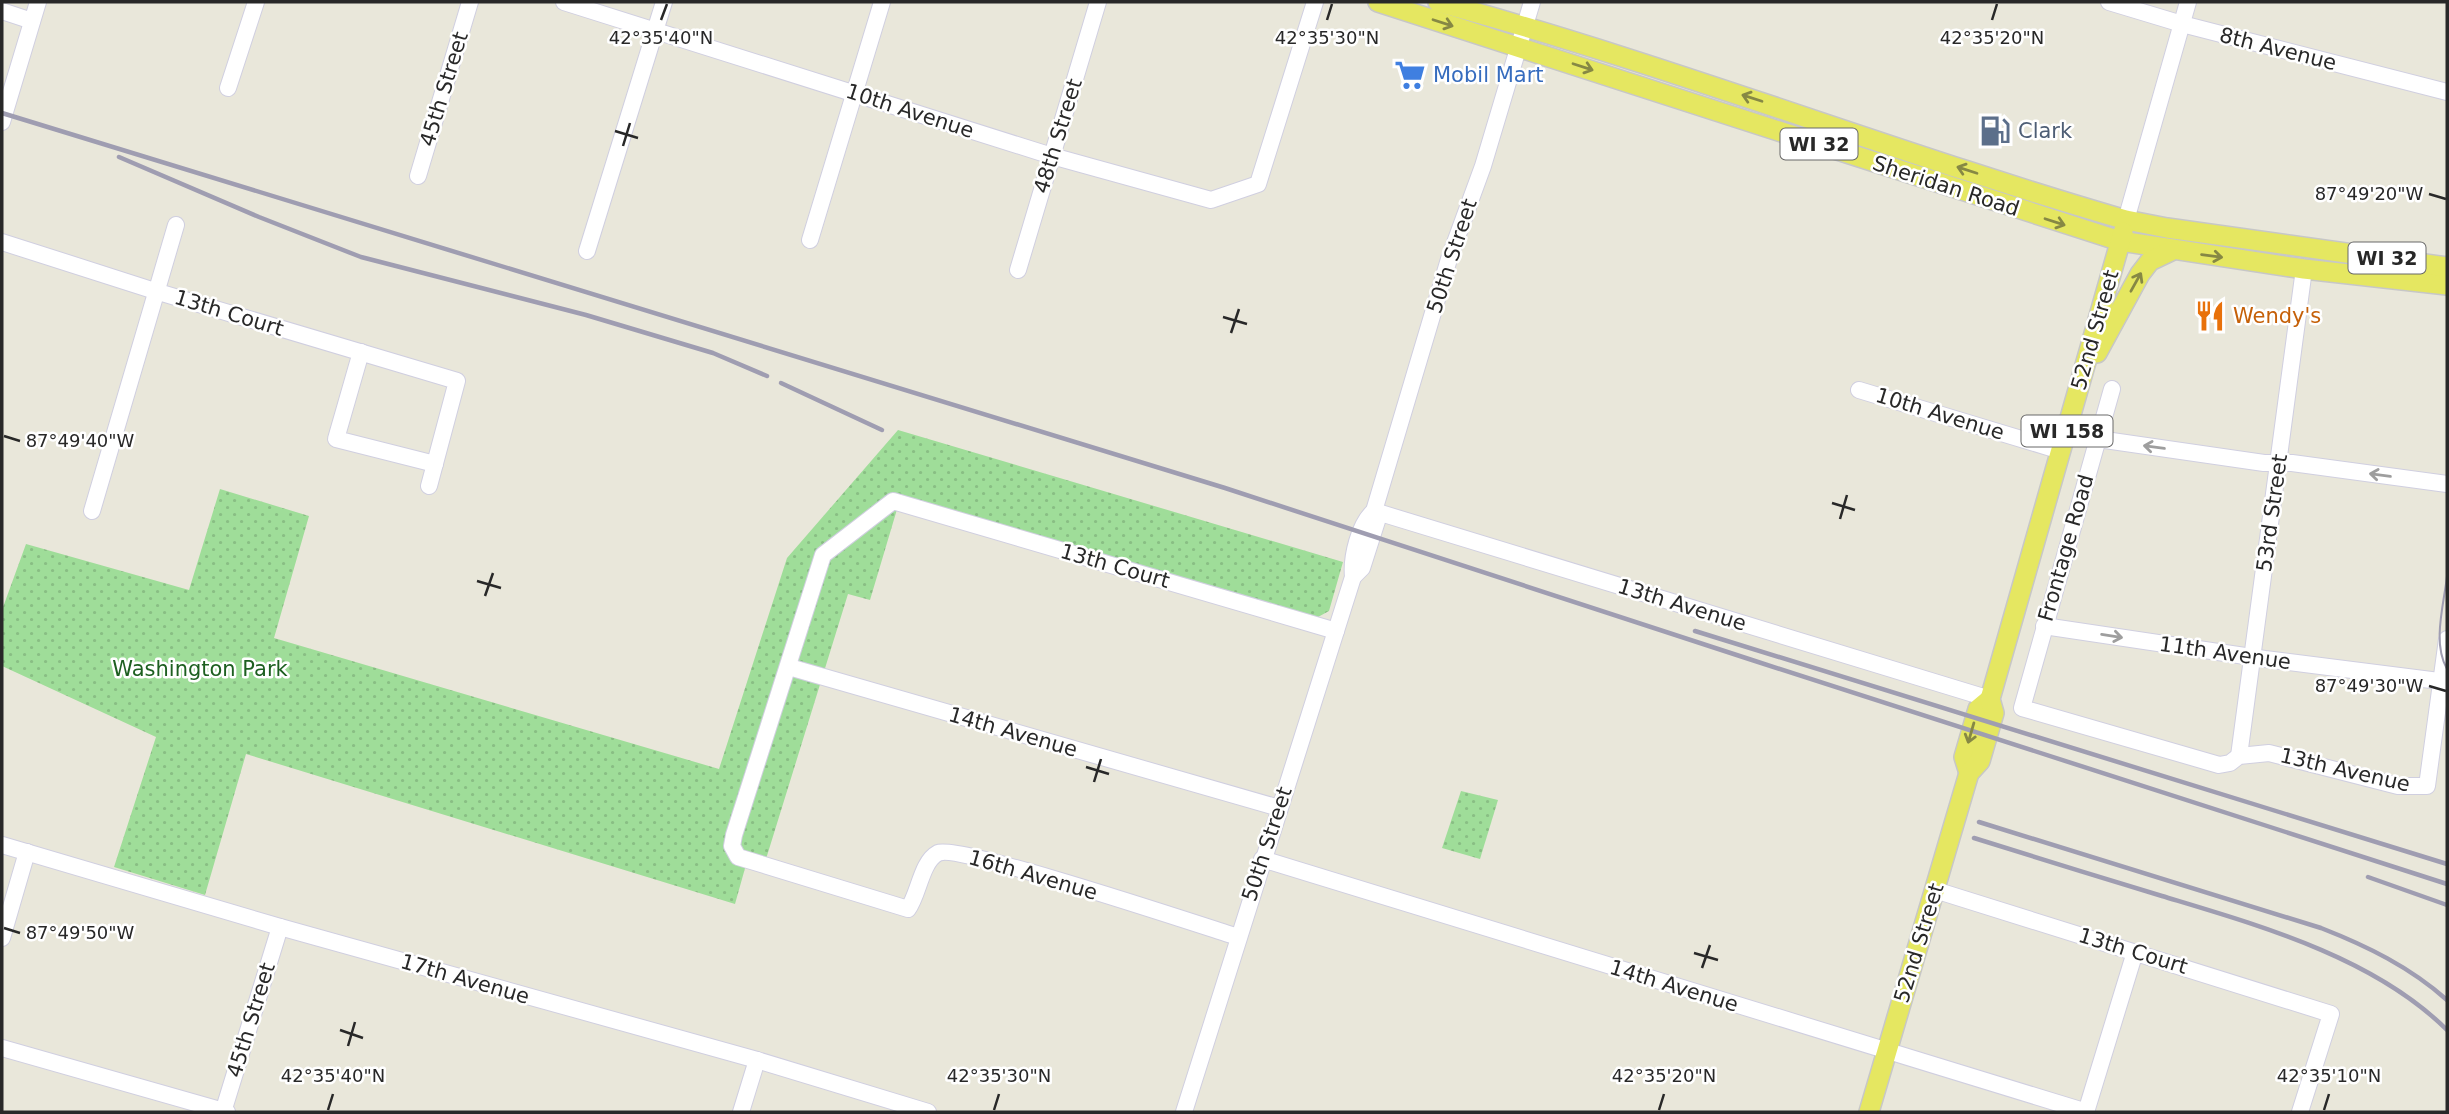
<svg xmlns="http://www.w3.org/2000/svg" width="2449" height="1114" font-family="'DejaVu Sans',sans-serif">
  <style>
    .grass { fill: url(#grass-dots) }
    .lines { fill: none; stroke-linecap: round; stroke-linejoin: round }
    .minor-casing { stroke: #d0cfe0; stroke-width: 18 }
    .major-casing { stroke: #c7c7c7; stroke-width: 22 }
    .minor { stroke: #fff; stroke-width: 16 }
    .major { stroke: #e5e761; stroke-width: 19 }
    .tram { stroke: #9f9db1; stroke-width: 2 }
    .rail { stroke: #9f9db1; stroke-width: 4.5 }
    .oneway { stroke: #868844 }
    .oneway2 { stroke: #9e9e9e }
    .ticks { fill: none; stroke: #282828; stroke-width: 2.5 }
    .labels { text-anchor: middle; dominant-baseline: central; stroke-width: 5; stroke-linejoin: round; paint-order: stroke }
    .shield { fill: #fff; stroke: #686868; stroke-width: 2 }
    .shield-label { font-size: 19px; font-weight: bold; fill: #282828 }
    .street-label { font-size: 21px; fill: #282828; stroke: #fff }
    .shop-label { font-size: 21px; fill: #366cbe; stroke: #fff; text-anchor: start }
    .service-label { font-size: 21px; fill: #4e5e75; stroke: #fff; text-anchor: start }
    .food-label { font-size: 21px; fill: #c56008; stroke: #fff; text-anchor: start }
    .park-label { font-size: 21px; fill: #1d5f20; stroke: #fff }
    .ticks-label { font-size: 18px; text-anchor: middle; fill: #282828; stroke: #fff; stroke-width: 5; stroke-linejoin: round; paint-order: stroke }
  </style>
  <defs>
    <pattern id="grass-dots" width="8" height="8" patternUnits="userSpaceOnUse" patternTransform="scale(1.75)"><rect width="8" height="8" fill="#9fdd99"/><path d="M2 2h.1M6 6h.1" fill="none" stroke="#89be84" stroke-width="1.8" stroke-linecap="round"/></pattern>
  </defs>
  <rect width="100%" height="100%" fill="#e9e7da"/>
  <g class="grass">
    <path d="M898,430L1343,562L1329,611L1318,617L1310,616L901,496L870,600L848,594L766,859L749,854L735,904L246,754L205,895L114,867L156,737L2,666V610L26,544L189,590L220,489L309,516L274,638L719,769L787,558Z"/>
    <path d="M1461,791L1498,800L1480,859L1442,848Z"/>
  </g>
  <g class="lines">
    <g class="minor-casing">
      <g id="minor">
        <path d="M564,2L1052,156L1211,200L1258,184L1315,2"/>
        <path d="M2109,2L2182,24L2447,92"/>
        <path d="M2,11L32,21"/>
        <path d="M228,88L256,2"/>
        <path d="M2,122L38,2"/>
        <path d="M418,176L470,2"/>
        <path d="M2126,220L2188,2"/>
        <path d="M810,240L882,2"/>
        <path d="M2,242L155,291L457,381L429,486"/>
        <path d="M587,251L664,2"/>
        <path d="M1018,270L1098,2"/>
        <path d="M361,352L336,439L435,464"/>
        <path d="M2112,389L2022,708L2219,765L2230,763L2239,756L2269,753L2398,786H2427L2447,639"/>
        <path d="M1859,390L2061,451"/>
        <path d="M2098,439L2264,463H2292L2447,484"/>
        <path d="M92,511L176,225"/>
        <path d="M1374,511L1990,699"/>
        <path d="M1353,577L1362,568L1377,521L1374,511"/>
        <path d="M2044,626L2265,659L2447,682"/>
        <path d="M789,667L1279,808"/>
        <path d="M2239,756L2304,269"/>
        <path d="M2,845L280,927L757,1060L928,1112"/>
        <path d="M1262,859L2087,1112"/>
        <path d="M1935,890L2331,1014L2300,1112"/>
        <path d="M1238,937C1200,925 957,844 938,853C921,862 919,894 908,909L738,857L732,846L734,835L823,555L893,501L1336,631"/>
        <path d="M2,938L27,852"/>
        <path d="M2,1048L227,1112"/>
        <path d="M223,1112L280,927"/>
        <path d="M741,1112L757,1060"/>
        <path d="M1184,1112L1353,577C1351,557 1359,524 1374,511L1449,259L1483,166L1532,2"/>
        <path d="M2086,1112L2135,952"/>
      </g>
    </g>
    <g class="major-casing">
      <g id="major">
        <path d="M1378,2L2120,241L2304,269L2447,285"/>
        <path d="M1438,2C1670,65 1895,153 2126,220L2167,228L2447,267"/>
        <path d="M2097,353L2140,274L2150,261L2171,251"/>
        <path d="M1969,773L1964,757L1978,709L1990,699"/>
        <path d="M1869,1112L1969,773L1980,761L1994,713L1990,699L2123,232"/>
      </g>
    </g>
    <use href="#minor" class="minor"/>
    <use href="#major" class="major"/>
    <path class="tram" d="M2447,576C2444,604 2432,643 2447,669"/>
    <g class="rail">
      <path d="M2,113L1225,488L1752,660L2447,884"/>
      <path d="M119,157L259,217L361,257L586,315L713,353L767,376"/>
      <path d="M781,383L882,430"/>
      <path d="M1695,631L2447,864"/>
      <path d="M1979,822L2321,928C2367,946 2410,967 2447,1000"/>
      <path d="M1974,838C2037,858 2099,877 2162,896C2258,925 2374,957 2447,1030"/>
      <path d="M2368,877L2447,905"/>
    </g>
  </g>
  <defs><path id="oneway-shaft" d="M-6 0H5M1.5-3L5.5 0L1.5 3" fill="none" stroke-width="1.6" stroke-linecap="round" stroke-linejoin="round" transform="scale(1.75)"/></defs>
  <g class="oneway">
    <use href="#oneway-shaft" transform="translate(1443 23) rotate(18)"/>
    <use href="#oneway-shaft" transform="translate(1583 67) rotate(18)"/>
    <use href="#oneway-shaft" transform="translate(1752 98) rotate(-162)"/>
    <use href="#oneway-shaft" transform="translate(1967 170) rotate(-162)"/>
    <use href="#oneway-shaft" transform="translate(2055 222) rotate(18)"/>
    <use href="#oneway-shaft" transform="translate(2212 256) rotate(8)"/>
    <use href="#oneway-shaft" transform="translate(2136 282) rotate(-61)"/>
    <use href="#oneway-shaft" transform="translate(1971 733) rotate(106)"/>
  </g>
  <g class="oneway2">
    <use href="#oneway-shaft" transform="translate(2154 447) rotate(-172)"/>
    <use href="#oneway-shaft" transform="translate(2380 475) rotate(-172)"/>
    <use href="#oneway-shaft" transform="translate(2112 636) rotate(9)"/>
  </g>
  <path class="ticks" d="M661,20L667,4M1327,20L1332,4M1992,20L1997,4M615,131L638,138M623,146L630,123M2429,194L2446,199M1223,317L1247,324M1231,333L1239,309M4,436L20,441M1832,503L1855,510M1840,519L1847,495M477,581L501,588M485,596L493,573M2429,686L2446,691M1086,767L1109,774M1094,782L1101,759M4,928L20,933M1694,953L1718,960M1702,968L1710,945M340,1030L363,1038M348,1046L355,1022M328,1110L333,1094M994,1110L999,1094M1659,1110L1664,1094M2324,1110L2329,1094"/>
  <defs>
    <g id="supermarket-bare" transform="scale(2.415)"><path d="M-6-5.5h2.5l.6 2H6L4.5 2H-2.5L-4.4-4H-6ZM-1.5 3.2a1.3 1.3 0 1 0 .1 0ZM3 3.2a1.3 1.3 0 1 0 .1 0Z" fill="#3f7fe0" stroke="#fff" stroke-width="2.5" paint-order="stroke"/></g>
    <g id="fuel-bare" transform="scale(2.415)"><path d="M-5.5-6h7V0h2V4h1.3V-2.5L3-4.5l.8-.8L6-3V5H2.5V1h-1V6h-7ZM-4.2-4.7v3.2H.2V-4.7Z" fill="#5c6f8a" stroke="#fff" stroke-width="2.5" paint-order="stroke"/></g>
    <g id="restaurant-bare" transform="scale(2.415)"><path d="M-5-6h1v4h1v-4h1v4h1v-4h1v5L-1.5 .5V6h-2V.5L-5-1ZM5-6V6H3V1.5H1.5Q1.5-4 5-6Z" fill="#e8710a" stroke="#fff" stroke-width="2.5" paint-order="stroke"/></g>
  </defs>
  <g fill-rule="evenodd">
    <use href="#supermarket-bare" x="1410" y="75"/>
    <use href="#fuel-bare" x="1995" y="131"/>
    <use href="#restaurant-bare" x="2210" y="316"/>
  </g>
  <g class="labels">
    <g class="shield">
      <rect x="1780.5" y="128.5" width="77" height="31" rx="5"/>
      <rect x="2348.5" y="242.5" width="77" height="31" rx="5"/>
      <rect x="2021.5" y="415.5" width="91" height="31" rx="5"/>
    </g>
    <g class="shield-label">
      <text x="1819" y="144">WI 32</text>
      <text x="2387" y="258">WI 32</text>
      <text x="2067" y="431">WI 158</text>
    </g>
    <g class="street-label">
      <text transform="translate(2278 49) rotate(14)">8th Avenue</text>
      <text transform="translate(444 89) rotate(-73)">45th Street</text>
      <text transform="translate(910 111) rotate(18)">10th Avenue</text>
      <text transform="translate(1058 136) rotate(-73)">48th Street</text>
      <text transform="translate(1946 186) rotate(18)">Sheridan Road</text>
      <text transform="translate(1452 256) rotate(-72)">50th Street</text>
      <text transform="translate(229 313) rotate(17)">13th Court</text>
      <text transform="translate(2095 330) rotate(-74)">52nd Street</text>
      <text transform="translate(1940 414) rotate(17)">10th Avenue</text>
      <text transform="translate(2272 513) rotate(-82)">53rd Street</text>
      <text transform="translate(2066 548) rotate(-74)">Frontage Road</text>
      <text transform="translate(1115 566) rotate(16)">13th Court</text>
      <text transform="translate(1682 605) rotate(17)">13th Avenue</text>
      <text transform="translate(2225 653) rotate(8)">11th Avenue</text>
      <text transform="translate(1013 732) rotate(16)">14th Avenue</text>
      <text transform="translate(2345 770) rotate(13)">13th Avenue</text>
      <text transform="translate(1267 844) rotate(-72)">50th Street</text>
      <text transform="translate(1033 875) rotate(16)">16th Avenue</text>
      <text transform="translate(1919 943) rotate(-73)">52nd Street</text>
      <text transform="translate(2133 951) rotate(17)">13th Court</text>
      <text transform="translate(465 979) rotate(16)">17th Avenue</text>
      <text transform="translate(1674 986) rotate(17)">14th Avenue</text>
      <text transform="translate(251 1020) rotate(-73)">45th Street</text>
    </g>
    <g class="shop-label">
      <text x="1433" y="75">Mobil Mart</text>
    </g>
    <g class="service-label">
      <text x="2018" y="131">Clark</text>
    </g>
    <g class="food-label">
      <text x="2233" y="316">Wendy's</text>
    </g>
    <g class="park-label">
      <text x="200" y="669">Washington Park</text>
    </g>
  </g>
  <g class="ticks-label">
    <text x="661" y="44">42°35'40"N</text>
    <text x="1327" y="44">42°35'30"N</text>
    <text x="1992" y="44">42°35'20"N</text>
    <text x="2369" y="200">87°49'20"W</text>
    <text x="80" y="447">87°49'40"W</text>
    <text x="2369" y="692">87°49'30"W</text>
    <text x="80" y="939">87°49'50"W</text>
    <text x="333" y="1082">42°35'40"N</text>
    <text x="999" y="1082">42°35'30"N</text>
    <text x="1664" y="1082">42°35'20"N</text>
    <text x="2329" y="1082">42°35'10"N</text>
  </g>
  <rect width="2449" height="1114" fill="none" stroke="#282828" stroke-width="7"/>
</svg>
